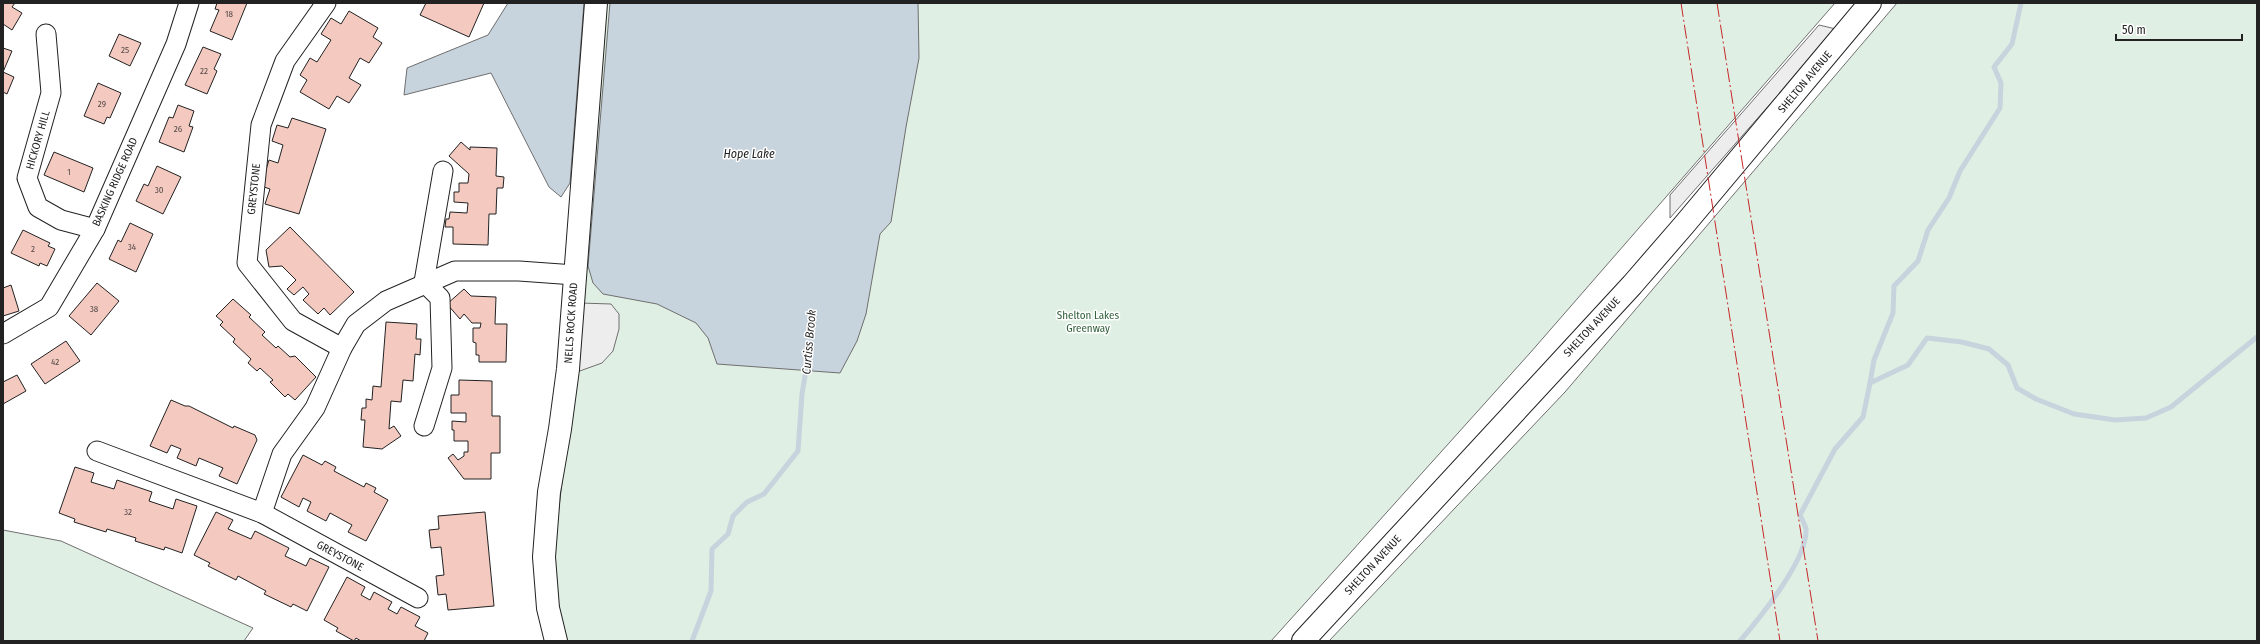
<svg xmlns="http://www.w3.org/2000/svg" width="2260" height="644" font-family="'Fira Sans Condensed',sans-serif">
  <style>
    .green { fill: #e0efe3; stroke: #6f6f6f }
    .parking { fill: #ededed; stroke: #6f6f6f }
    .water { fill: #c7d3dd; stroke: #6f6f6f }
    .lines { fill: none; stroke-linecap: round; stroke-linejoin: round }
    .stream { stroke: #c7d3dd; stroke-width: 5 }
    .building { fill: #f3c9c0; stroke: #222 }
    .minor-casing { stroke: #222; stroke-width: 21 }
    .major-casing { stroke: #222; stroke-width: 24 }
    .minor { stroke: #fff; stroke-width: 19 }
    .major { stroke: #fff; stroke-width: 22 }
    .power { stroke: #c62828; stroke-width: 1; stroke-dasharray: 14 3 2 3; stroke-linecap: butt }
    .labels { text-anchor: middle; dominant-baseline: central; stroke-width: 3; stroke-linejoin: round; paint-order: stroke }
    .number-label { font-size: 9px; fill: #564c4a }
    .street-label { font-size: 11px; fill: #222; stroke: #fff }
    .park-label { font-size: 11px; fill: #2f5e38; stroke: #fff }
    .water-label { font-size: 12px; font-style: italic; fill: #222; stroke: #fff }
  </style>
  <rect width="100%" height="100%" fill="#fff"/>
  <g class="green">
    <path d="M604,3H1835L1530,353L1271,641H567L558,602L553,557L566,449Z"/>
    <path d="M1897,3H2257V641H1329L1565,392Z"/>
    <path d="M3,530L61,541L253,628L244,641H3Z"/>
  </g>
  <g class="parking">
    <path d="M1819,25L1836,29L1670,218V195Z"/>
    <path d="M580,303L611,304L619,314V329L613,351L602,363L577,372Z"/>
  </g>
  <g class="water">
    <path d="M508,3H584L570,183L561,197L549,187L491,73L404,95L407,68L488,35Z"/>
    <path d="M610,3H918L919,58L906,127L891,222L880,234L866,314L857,341L840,373L717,364L708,338L696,323L657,304L603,294L593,283L588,266Z"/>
  </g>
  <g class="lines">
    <g class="stream">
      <path d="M1870,383L1874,360L1893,313L1894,286L1918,261L1928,230L1949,198L1960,171L2000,108L2001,83L1994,67L2012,44L2021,3"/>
      <path d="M692,641L711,591L712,549L728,534L733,516L747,502L764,494L798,451L802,394L807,364"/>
      <path d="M1740,641C1759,619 1808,559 1806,529C1805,525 1802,519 1800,515L1835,449L1863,417L1870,383L1908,365L1927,338L1962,342L1989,349L2008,365L2017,388L2036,399L2074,414L2115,420L2146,418L2171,407L2257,337"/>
    </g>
  </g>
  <g class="building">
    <path d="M3,3H15L12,7L22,13L12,30L3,24Z"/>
    <path d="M217,3H247L232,40L210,31L219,10L215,9Z"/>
    <path d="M426,3H484L469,37L420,15Z"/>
    <path d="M349,11L378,28L373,37L382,43L369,63L360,58L349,78L361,85L349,103L337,96L329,109L300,92L307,80L300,75L310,58L317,62L331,40L321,34L331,18L341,24Z"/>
    <path d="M119,34L141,43L130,66L109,56Z"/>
    <path d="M203,47L221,54L214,69L217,71L207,94L185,85Z"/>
    <path d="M3,48L12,51L3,72Z"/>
    <path d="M3,72L14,77L7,94L3,92Z"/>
    <path d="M98,83L121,93L110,118L107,117L104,124L84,116Z"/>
    <path d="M178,105L194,111L189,126L193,127L184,152L159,142L169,117L173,118Z"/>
    <path d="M292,118L326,129L299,214L265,204L270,189L261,186L269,160L278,163L283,145L272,141L277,125L288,128Z"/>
    <path d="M461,142L470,150V147L497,148L496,176L504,177L503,188H497L496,214H489L488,245L453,244V227H445L446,219H449L450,212L467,213L468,203L454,202V192H459V183H468L469,174L449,156Z"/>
    <path d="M54,152L93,168L84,192L44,175Z"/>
    <path d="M157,166L181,177L163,214L136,201L144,184L148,186Z"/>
    <path d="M130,223L153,234L136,272L109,259L118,240L121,242Z"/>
    <path d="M290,227L354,292L330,315L324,308L318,314L303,300L309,294L303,287L294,295L287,289L296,280L282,266L269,267L266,250Z"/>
    <path d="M23,230L50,243L48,246L55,249L47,266L40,263L39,266L11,253Z"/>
    <path d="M97,283L119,301L91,335L69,316Z"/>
    <path d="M11,285L19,311L3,316V288Z"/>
    <path d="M464,289L471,296L496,297L495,324H507L506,362H479V355H476V343L473,342V328H480L481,323H472L464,314L460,319L447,304Z"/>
    <path d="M233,299L251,315L249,317L265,332L262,335L276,348L278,346L290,357L295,356L316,377L295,400L288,394L285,397L270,382L273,380L260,368L257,371L248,363L251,359L233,342L235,339L220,325L223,322L216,316Z"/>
    <path d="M386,322L417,324L416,339H421L420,355L415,354L413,381L403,380L401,402L391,401L389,429L394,426L401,436L382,449L363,447L365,420H361L362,408H366V399L372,400L373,386L381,387Z"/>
    <path d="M66,341L80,361L45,384L31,364Z"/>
    <path d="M17,375L26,391L3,404V382Z"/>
    <path d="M459,380L492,381V416H500V453H491V479H464L448,458L453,454L458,460L464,456V452H468V441H454V430H452V421L466,422V413H451V395H459Z"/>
    <path d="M171,400L185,406H189L233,428L234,426L255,435L257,440L237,484L219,476L223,468L199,458L196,466L177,458L181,449L171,445L167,453L150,446Z"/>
    <path d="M303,455L322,465L325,461L336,467L334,471L364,487L366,483L376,488L374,492L388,500L366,541L348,532L352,525L330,513L326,521L307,511L311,502L303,498L299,507L281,497Z"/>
    <path d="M75,467L94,473L91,482L114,489L117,480L152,492L149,501L173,509L176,499L197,506L182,553L165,547L164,550L135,541L136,538L107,529L106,532L74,522L75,519L59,513Z"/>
    <path d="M216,512L233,520L228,529L251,539L255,531L289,548L285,556L306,566L310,558L329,567L307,611L293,604L291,607L264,594L266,591L238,576L236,580L208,566L210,563L194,555Z"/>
    <path d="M485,512L494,606L448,610L446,594L438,595L436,576L444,575L441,547L431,548L429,530L439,529L438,516Z"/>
    <path d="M347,577L365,587L361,595L370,600L374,592L392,602L388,609L397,614L401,607L420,617L415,626L428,633L424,641H361L356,638L354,641L336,631L338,628L324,620Z"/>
  </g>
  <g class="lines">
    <g class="minor-casing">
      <g id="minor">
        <path d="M326,3L285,61L261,125L247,263L293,321L342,348"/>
        <path d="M46,34L51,93L27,178L38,207L61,220L95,229"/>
        <path d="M3,334L49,307L95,229L176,44L189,3"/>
        <path d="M424,426L442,368L440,298L424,282L443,171"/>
        <path d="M97,451L262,513L418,598"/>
        <path d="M262,513L282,454L315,408L342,348L356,324L386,301L455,271H519L575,275"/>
      </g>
    </g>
    <g class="major-casing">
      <g id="major">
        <path d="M556,641L548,608L544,557L549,492L560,429L568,369L596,3"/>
        <path d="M1303,641L1632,285L1684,225L1870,3"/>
      </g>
    </g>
    <use href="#minor" class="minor"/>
    <use href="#major" class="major"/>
    <g class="power">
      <path d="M1681,3L1780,641"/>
      <path d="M1717,3L1818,641"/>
    </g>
  </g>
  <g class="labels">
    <g class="number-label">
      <text x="229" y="14">18</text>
      <text x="125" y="50">25</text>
      <text x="204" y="71">22</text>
      <text x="102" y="104">29</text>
      <text x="178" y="129">26</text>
      <text x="69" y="172">1</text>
      <text x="159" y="190">30</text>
      <text x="132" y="247">34</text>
      <text x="33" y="249">2</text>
      <text x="94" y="309">38</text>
      <text x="55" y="362">42</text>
      <text x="128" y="512">32</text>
    </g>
    <g class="street-label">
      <text transform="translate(1805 82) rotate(-50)">SHELTON AVENUE</text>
      <text transform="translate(38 140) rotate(-74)">HICKORY HILL</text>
      <text transform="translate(115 182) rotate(-66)">BASKING RIDGE ROAD</text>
      <text transform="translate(254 189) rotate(-84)">GREYSTONE</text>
      <text transform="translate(571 323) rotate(-86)">NELLS ROCK ROAD</text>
      <text transform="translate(1592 327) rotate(-47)">SHELTON AVENUE</text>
      <text transform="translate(340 556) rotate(28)">GREYSTONE</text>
      <text transform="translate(1373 565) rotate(-47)">SHELTON AVENUE</text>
    </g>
    <g class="park-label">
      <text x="1088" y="315">Shelton Lakes<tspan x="1088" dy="13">Greenway</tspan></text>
    </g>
    <g class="water-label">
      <text x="749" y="154">Hope Lake</text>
      <text transform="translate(809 342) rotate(-85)">Curtiss Brook</text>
    </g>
  </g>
  <rect width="2260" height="644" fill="none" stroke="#222222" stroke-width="8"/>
  <path d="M2116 34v6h126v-6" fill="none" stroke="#222222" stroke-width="2"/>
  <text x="2122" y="34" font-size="12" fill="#222222" stroke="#ffffff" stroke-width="3" paint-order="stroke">50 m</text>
</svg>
